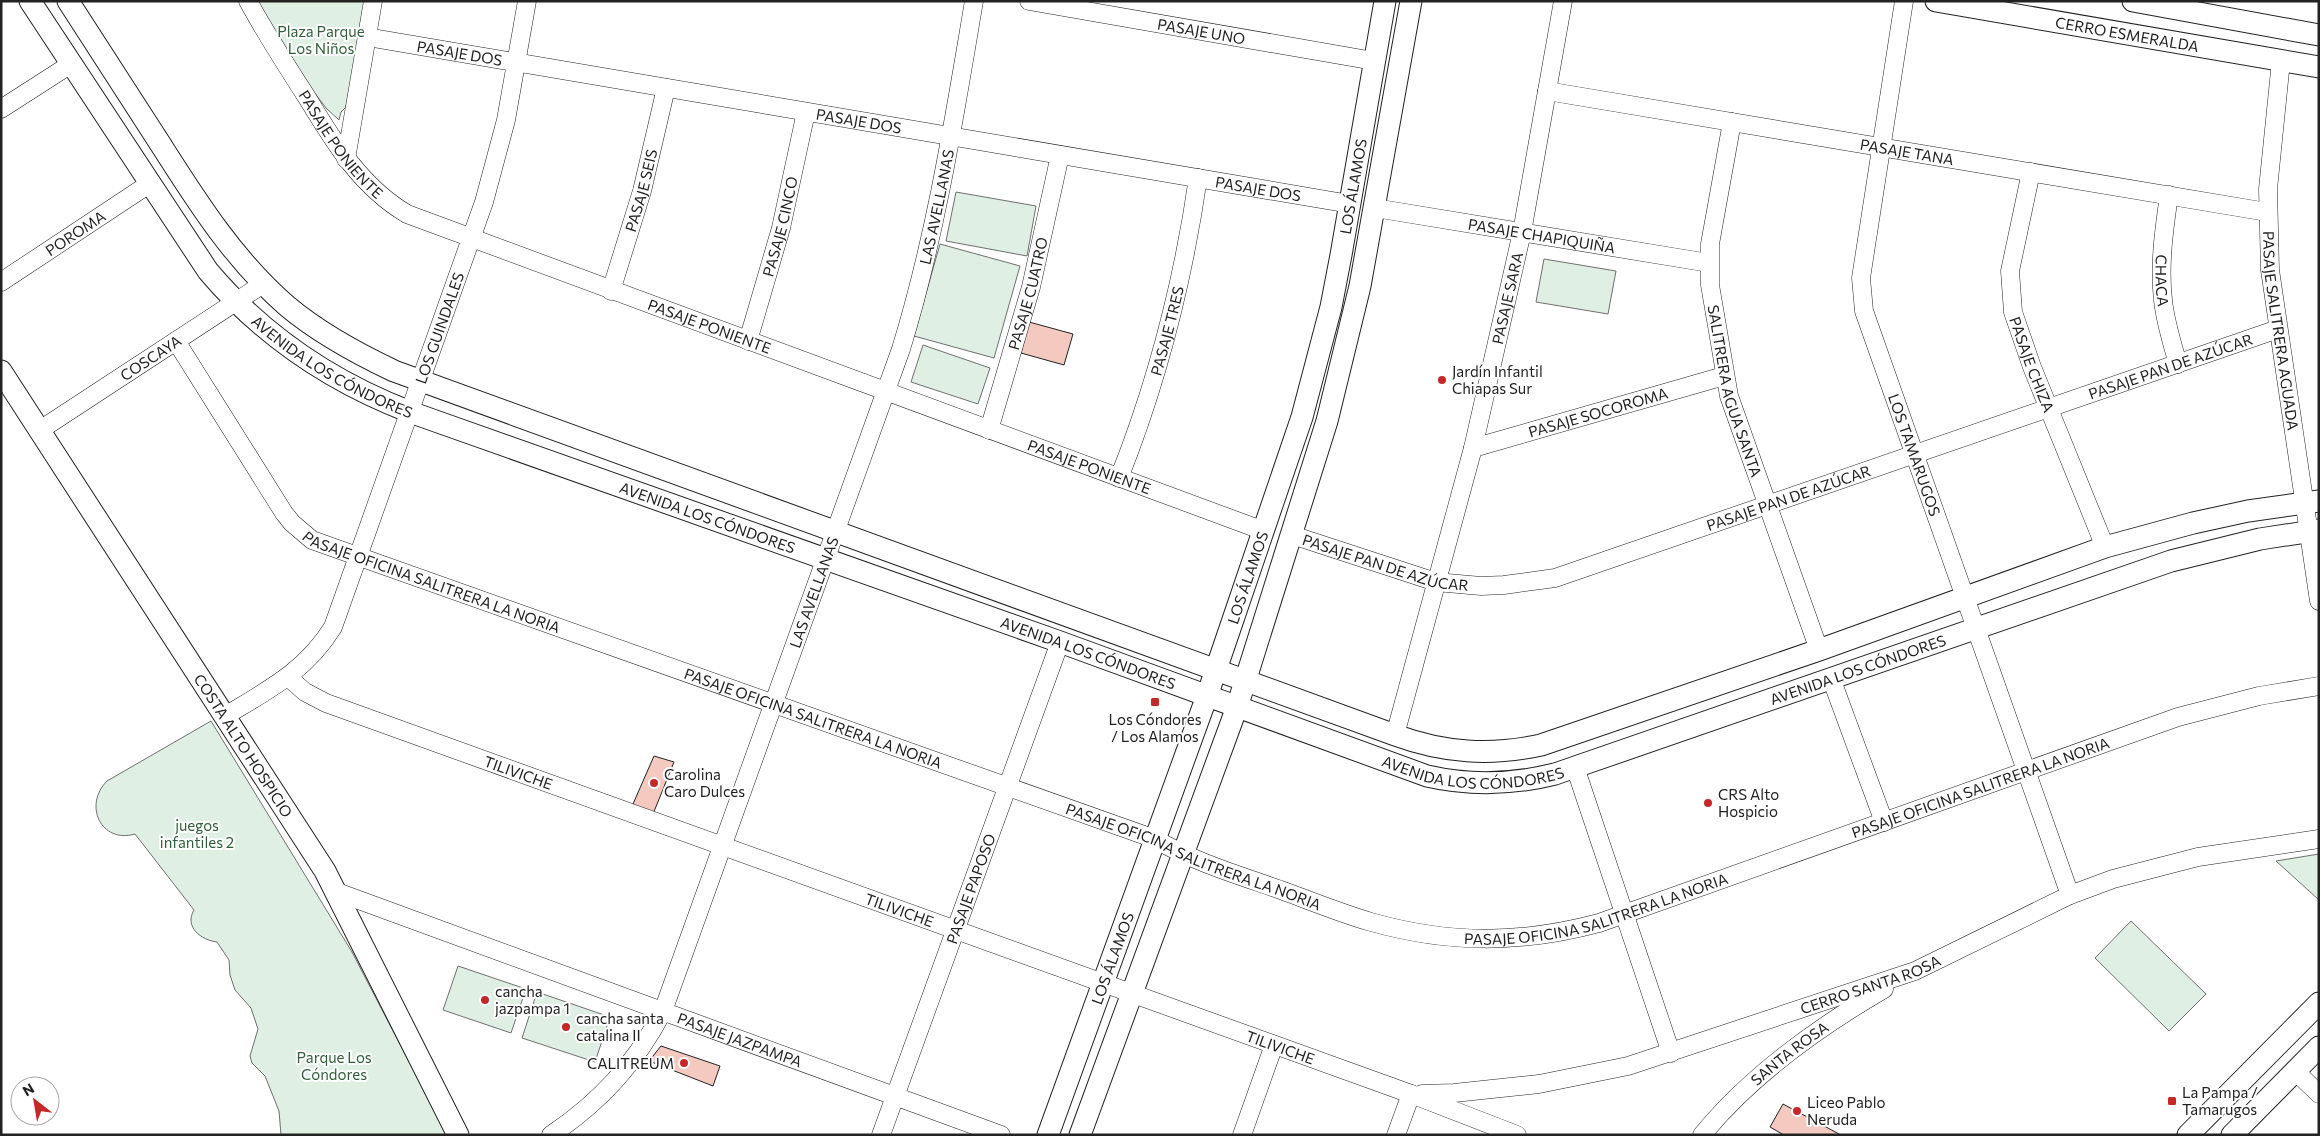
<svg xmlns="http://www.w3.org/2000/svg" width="2320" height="1136" font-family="Commissioner,sans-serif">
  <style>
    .green { fill: #e0efe3; stroke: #6f6f6f }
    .building { fill: #f3c9c0; stroke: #222 }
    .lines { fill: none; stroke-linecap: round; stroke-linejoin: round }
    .minor-casing { stroke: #222; stroke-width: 19 }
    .tertiary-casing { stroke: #222; stroke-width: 23 }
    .minor { stroke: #fff; stroke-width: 18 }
    .tertiary { stroke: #fff; stroke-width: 21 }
    .poi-dot { fill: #c62828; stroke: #fff; stroke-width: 2 }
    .labels { text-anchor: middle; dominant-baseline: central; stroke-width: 4; stroke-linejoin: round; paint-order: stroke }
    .park-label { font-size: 15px; fill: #2f5e38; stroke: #fff }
    .street-label { font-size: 15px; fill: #222; stroke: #fff }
    .poi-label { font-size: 15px; fill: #222; stroke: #fff; text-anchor: start }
  </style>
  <rect width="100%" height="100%" fill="#fff"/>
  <g class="green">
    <path d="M256,1H366L346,107L341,112L339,120L326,108L302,76Z"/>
    <path d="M956,192L1036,206L1027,256L946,241Z"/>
    <path d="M940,244L1020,266L994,358L914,336Z"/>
    <path d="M1544,259L1616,271L1608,314L1536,302Z"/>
    <path d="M923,345L990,368L978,404L911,382Z"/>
    <path d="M211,721L352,952L447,1135H281L279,1111L265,1076L252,1063L250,1056L258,1029L251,1008L235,990L230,975L229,960L217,942C201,940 184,927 194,910L135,834C101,844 83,805 107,781Z"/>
    <path d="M2319,854V900L2276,861Z"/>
    <path d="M2131,921L2206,994L2169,1031L2095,958Z"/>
    <path d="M458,966L526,989L511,1033L443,1010Z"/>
    <path d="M537,992L610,1017L595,1062L522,1038Z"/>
  </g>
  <g class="building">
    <path d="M1029,322L1073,334L1064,365L1021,353Z"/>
    <path d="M654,756L674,762L653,814L633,804Z"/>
    <path d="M661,1046L720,1066L713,1086L649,1061Z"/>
    <path d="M1783,1104L1841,1135H1784L1770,1127Z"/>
  </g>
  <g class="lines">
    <g class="minor-casing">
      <g id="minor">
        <path id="s1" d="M248,1C266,34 286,65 306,96C334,142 360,186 407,214L1264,531"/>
        <path id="s2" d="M1029,1L1374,61"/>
        <path id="s3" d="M1904,1L1861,278L1864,311L2070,895"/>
        <path id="s4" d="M367,37L1350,204"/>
        <path id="s5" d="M2281,61L2268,189L2270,270L2319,601"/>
        <path id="s6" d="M1547,91L2267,212"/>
        <path d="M1,109L71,64"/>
        <path id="s7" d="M1732,122L1710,244V285L1729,396L1819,650"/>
        <path d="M346,159L373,1"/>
        <path id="s8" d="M2031,172L2010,271L2013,312L2032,367L2105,547"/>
        <path id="s9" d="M2169,195C2164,230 2159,265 2163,300C2165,321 2172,343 2178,364"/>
        <path id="s10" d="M1375,208L1709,263"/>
        <path id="s11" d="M1,282L149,184"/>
        <path id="s12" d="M611,291L642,191L666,88"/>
        <path id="s13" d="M176,341L284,513L292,523L312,540L1155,839C1194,862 1238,875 1281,890C1311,901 1340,913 1371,922C1449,944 1520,944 1599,923L2178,717L2259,696L2319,686"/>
        <path id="s14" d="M748,341L781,228L806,112"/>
        <path id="s15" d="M40,430L263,284"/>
        <path id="s16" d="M989,430L1031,287L1060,155"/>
        <path id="s17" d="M1473,448L1724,376"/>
        <path id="s18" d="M1119,478C1158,380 1183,282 1198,178"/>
        <path id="s19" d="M1292,535L1436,582L1481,586L1504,585L1555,578L2278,329"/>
        <path id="s20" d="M288,677L305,692L326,703L1411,1094L1517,1135"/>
        <path d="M1831,678L1884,822"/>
        <path id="s21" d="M225,716C268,690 306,671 333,627L484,202L506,120L527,1"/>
        <path id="s22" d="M1395,735L1473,448L1522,232L1563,1"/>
        <path d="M1575,767L1671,1053"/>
        <path id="s23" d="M337,892L1001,1135"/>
        <path d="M2295,1071L2319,1094"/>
        <path id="s24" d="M1422,1094L1454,1093L1539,1084L1628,1066L1915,971L2070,895L2113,879L2198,857L2319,839"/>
        <path id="s25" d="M551,1135C600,1102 636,1063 663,1011L901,349C936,235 954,119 974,1"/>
        <path id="s26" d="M881,1135L1060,642"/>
        <path d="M1242,1135L1274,1045"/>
        <path d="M1396,1135L1411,1094"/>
        <path id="s27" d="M1702,1135C1751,1075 1817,1028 1884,989"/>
      </g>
    </g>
    <g class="tertiary-casing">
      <g id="tertiary">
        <path id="s28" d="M30,1L208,271C262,335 332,382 410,412L1060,642L1427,776C1471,786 1511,785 1555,774L2171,561L2260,539L2319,530"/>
        <path d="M68,1C99,49 130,97 161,145C198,203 234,260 287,306C319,333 356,353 394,371L1395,735C1444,753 1490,756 1541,745L1819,650L2105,547L2193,523L2248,511L2319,501"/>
        <path id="s29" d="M1936,1L2319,67"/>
        <path d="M2133,1L2319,35"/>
        <path id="s30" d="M1,371L325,871L458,1135"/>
        <path id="s31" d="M1048,1135L1207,696L1302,417L1331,307L1341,255L1385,1"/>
        <path d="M1080,1135L1237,707L1327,421L1360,286L1411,1"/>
        <path d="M2188,1135L2319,1003"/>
        <path d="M2232,1135L2319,1047"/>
      </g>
    </g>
    <use href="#minor" class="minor"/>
    <use href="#tertiary" class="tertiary"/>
  </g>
  <g class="poi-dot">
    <circle cx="1442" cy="380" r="5"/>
    <rect x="1150" y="697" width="10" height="10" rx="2.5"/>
    <circle cx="654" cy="783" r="5"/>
    <circle cx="1708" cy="803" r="5"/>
    <circle cx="485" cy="1000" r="5"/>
    <circle cx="566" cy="1027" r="5"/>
    <circle cx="684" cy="1063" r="5"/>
    <rect x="2167" y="1096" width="10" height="10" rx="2.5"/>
    <circle cx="1797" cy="1111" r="5"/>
  </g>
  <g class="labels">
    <g class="park-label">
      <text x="321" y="31">Plaza Parque<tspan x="321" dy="17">Los Niños</tspan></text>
      <text x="197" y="825">juegos<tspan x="197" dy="17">infantiles 2</tspan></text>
      <text x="334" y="1057">Parque Los<tspan x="334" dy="17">Cóndores</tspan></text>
    </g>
    <g class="street-label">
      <text stroke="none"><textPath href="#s2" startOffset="175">PASAJE UNO</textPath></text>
      <text stroke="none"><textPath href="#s29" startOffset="194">CERRO ESMERALDA</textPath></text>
      <text stroke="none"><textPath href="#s4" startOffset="94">PASAJE DOS</textPath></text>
      <text stroke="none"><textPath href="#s4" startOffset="499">PASAJE DOS</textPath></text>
      <text stroke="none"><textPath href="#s1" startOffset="171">PASAJE PONIENTE</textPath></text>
      <text stroke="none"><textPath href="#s6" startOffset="365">PASAJE TANA</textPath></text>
      <text stroke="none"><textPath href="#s31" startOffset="998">LOS ÁLAMOS</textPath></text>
      <text stroke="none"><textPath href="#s4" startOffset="904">PASAJE DOS</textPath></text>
      <text stroke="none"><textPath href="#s12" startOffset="105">PASAJE SEIS</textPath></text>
      <text stroke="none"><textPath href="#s25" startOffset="1019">LAS AVELLANAS</textPath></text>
      <text stroke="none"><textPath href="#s14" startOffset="119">PASAJE CINCO</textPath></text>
      <text stroke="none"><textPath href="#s11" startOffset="89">POROMA</textPath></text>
      <text stroke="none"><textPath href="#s10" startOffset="169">PASAJE CHAPIQUIÑA</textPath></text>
      <text stroke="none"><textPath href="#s9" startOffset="86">CHACA</textPath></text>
      <text stroke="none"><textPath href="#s16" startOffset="142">PASAJE CUATRO</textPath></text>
      <text stroke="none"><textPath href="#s22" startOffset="451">PASAJE SARA</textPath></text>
      <text stroke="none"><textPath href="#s1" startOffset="591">PASAJE PONIENTE</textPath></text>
      <text stroke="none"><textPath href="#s21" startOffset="459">LOS GUINDALES</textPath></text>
      <text stroke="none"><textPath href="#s18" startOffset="155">PASAJE TRES</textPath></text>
      <text stroke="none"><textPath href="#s5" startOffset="271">PASAJE SALITRERA AGUADA</textPath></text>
      <text stroke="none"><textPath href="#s15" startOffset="132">COSCAYA</textPath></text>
      <text stroke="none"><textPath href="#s8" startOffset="198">PASAJE CHIZA</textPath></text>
      <text stroke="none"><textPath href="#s28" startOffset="482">AVENIDA LOS CÓNDORES</textPath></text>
      <text stroke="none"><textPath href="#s19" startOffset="922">PASAJE PAN DE AZÚCAR</textPath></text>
      <text stroke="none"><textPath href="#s7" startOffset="274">SALITRERA AGUA SANTA</textPath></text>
      <text stroke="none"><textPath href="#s17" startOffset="130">PASAJE SOCOROMA</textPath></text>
      <text stroke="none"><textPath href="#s3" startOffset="466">LOS TAMARUGOS</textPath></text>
      <text stroke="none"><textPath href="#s1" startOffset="996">PASAJE PONIENTE</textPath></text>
      <text stroke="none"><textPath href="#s19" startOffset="518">PASAJE PAN DE AZÚCAR</textPath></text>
      <text stroke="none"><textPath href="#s28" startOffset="888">AVENIDA LOS CÓNDORES</textPath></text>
      <text stroke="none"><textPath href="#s19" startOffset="98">PASAJE PAN DE AZÚCAR</textPath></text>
      <text stroke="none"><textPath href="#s31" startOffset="592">LOS ÁLAMOS</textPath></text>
      <text stroke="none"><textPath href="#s13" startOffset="369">PASAJE OFICINA SALITRERA LA NORIA</textPath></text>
      <text stroke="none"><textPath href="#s25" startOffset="614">LAS AVELLANAS</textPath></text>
      <text stroke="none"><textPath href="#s28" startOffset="1292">AVENIDA LOS CÓNDORES</textPath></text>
      <text stroke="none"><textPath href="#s28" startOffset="2102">AVENIDA LOS CÓNDORES</textPath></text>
      <text stroke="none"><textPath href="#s13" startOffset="774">PASAJE OFICINA SALITRERA LA NORIA</textPath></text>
      <text stroke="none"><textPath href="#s30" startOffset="446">COSTA ALTO HOSPICIO</textPath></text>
      <text stroke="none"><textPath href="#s28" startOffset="1698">AVENIDA LOS CÓNDORES</textPath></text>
      <text stroke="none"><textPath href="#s20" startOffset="251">TILIVICHE</textPath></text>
      <text stroke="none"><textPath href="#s13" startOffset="2004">PASAJE OFICINA SALITRERA LA NORIA</textPath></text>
      <text stroke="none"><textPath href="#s13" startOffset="1179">PASAJE OFICINA SALITRERA LA NORIA</textPath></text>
      <text stroke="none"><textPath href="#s26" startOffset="262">PASAJE PAPOSO</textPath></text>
      <text stroke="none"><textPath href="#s13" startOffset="1599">PASAJE OFICINA SALITRERA LA NORIA</textPath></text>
      <text stroke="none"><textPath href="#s20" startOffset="656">TILIVICHE</textPath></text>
      <text stroke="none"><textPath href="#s31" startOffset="188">LOS ÁLAMOS</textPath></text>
      <text stroke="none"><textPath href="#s24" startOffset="464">CERRO SANTA ROSA</textPath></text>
      <text stroke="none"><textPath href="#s23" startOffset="429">PASAJE JAZPAMPA</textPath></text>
      <text stroke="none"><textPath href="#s20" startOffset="1061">TILIVICHE</textPath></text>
      <text stroke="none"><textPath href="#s27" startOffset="120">SANTA ROSA</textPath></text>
    </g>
    <g class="poi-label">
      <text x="1452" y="371">Jardín Infantil<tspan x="1452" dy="17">Chiapas Sur</tspan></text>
      <text x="1155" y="719" text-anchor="middle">Los Cóndores<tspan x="1155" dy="17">/ Los Alamos</tspan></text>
      <text x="664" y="774">Carolina<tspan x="664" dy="17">Caro Dulces</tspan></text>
      <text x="1718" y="794">CRS Alto<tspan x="1718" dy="17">Hospicio</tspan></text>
      <text x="495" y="991">cancha<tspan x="495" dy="17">jazpampa 1</tspan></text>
      <text x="576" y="1018">cancha santa<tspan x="576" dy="17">catalina II</tspan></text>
      <text x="674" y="1063" text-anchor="end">CALITREUM</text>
      <text x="2182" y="1092">La Pampa /<tspan x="2182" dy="17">Tamarugos</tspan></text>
      <text x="1807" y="1102">Liceo Pablo<tspan x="1807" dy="17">Neruda</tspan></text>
    </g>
  </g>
  <rect width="2320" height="1136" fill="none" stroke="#222222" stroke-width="5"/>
  <g transform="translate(35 1101) rotate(329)"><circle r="24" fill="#ffffff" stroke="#a7a7a7"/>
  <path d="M0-4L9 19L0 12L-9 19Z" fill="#c62828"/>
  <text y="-8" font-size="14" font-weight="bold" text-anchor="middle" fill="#222222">N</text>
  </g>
</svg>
